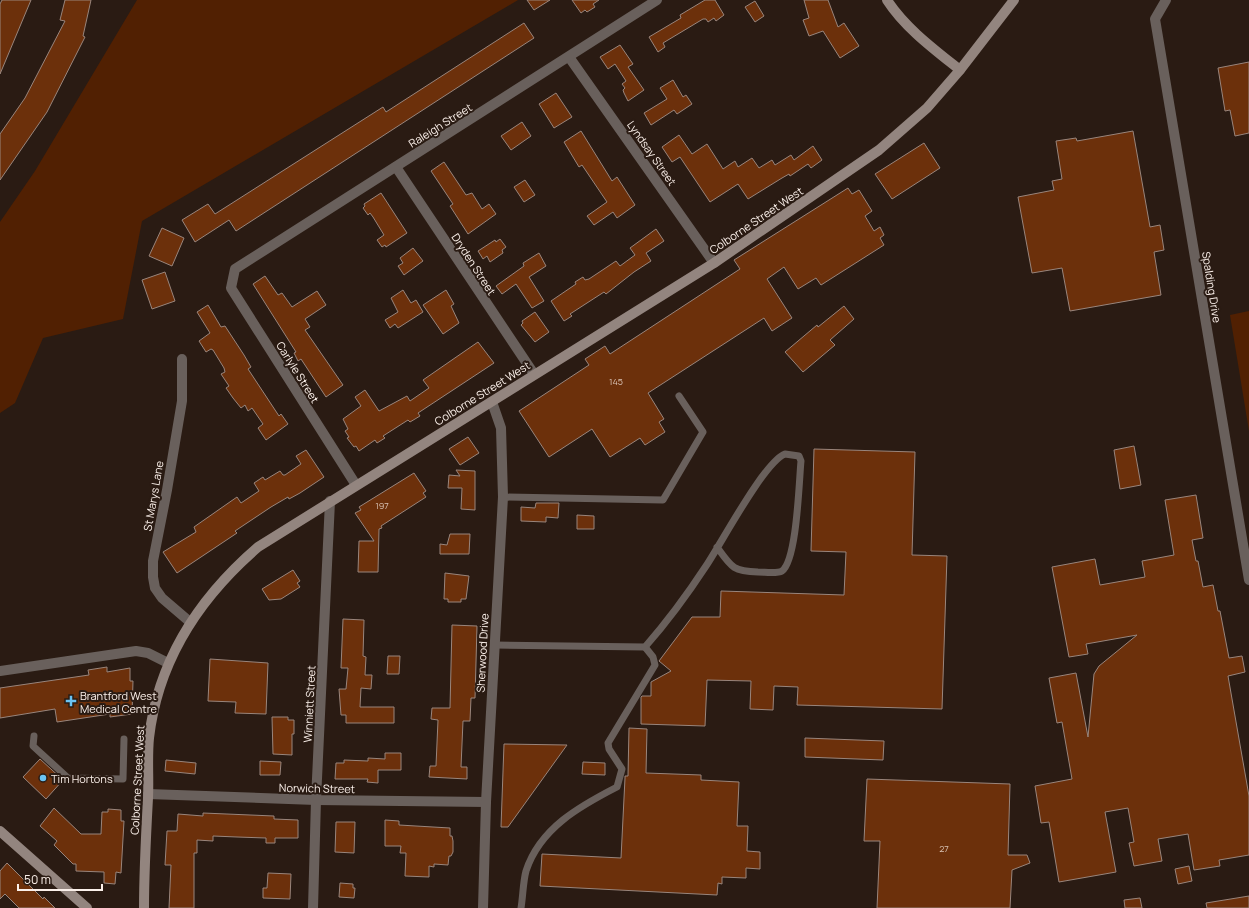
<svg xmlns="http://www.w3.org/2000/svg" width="1249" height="908" font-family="Manrope,sans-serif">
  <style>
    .green { fill: #512002 }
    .building { fill: #6c300b; stroke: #99857c }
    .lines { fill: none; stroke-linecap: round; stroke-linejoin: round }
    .service { stroke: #69605c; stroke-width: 7 }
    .minor { stroke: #69605c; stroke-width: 10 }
    .secondary { stroke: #93857f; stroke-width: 10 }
    .poi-dot { fill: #6bc3f2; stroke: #2a1b13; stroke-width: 1.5 }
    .labels { text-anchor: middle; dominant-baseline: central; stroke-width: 4; stroke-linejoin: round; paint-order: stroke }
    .number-label { font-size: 9px; fill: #d7c0b2 }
    .street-label { font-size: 11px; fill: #fbf0ea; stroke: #2a1b13 }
    .poi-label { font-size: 11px; fill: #fbf0ea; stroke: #2a1b13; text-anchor: start }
  </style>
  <rect width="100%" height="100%" fill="#2a1b13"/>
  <g class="green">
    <path d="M137,0H518L142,221L123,319L43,338L15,403L0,413V222L35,171Z"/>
    <path d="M1249,311V431L1230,315Z"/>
  </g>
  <g class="building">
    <path d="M2,0H31L0,74V4Z"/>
    <path d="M65,0H91L83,36L85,37L47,112L0,180V134L25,98L65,21L60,20Z"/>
    <path d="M527,0H550L534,10Z"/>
    <path d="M572,0H599L593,4L595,7L587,12L585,10L581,13Z"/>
    <path d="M705,0H715L724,15L716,21L714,18L708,22L706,19H703L663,43L665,47L658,52L649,37L681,18L680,15Z"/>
    <path d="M804,0H828L838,27L844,23L859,46L840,58L823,31L809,36L803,20L809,18Z"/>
    <path d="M755,1L764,16L755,22L745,7Z"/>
    <path d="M524,23L534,38L236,231L229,220L195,242L182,220L208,204L215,214L383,107L386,112Z"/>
    <path d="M620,45L633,64L628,67L644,90L628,101L624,93L623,90L625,88L622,84L626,81L615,64L608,69L600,57Z"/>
    <path d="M1249,62V133L1235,136L1230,110L1225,111L1218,68Z"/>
    <path d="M673,80L683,97L686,95L692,104L677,114L674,110L651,125L644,113L667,99L660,88Z"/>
    <path d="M556,93L572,117L554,128L539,104Z"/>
    <path d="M522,122L531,136L511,150L501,136Z"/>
    <path d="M581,131L612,181L617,177L635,205L617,218L613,212L594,225L587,216L607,202L582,165L579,167L564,142Z"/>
    <path d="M1133,131L1150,227L1160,225L1164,250L1154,252L1161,295L1070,311L1062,268L1032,273L1018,197L1054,190L1052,181L1062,179L1056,141L1076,138L1077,141Z"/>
    <path d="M679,135L692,154L707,144L723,169L735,161L738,167L752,158L759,168L772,160L775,165L791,155L794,160L813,146L822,160L811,168L808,164L790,176L789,174L782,178L748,199L738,184L710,202L680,157L672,162L662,147Z"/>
    <path d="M924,143L940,168L892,199L875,174Z"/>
    <path d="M444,162L466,195L472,193L482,209L489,204L496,214L468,234L450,206L453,204L431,171Z"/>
    <path d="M525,180L535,195L524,202L514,187Z"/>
    <path d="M848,188L852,194L859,190L872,211L865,216L874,231L880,227L884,235L880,238L884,245L821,285L816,278L798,289L784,267L767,279L792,318L772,331L764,318L648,393L664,419L659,422L665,432L645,445L640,438L610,457L592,429L549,457L519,411L589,365L585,359L605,346L610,354L740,269L734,260Z"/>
    <path d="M381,193L407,233L386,247L385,245L382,247L377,240L384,235L373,217L370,213L368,215L363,208L365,206L364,204Z"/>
    <path d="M162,228L184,238L172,266L149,256Z"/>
    <path d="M656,229L664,241L646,253L651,261L634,272L606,294L604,292L570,314L572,316L564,321L551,301L576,284L575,282L583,277L585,280L589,279L616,261L620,266L635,255L630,248Z"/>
    <path d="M500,239L506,247L502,250L503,253L490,262L487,256L483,259L478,251L495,240L496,242Z"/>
    <path d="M413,248L423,261L404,275L398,266L403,263L400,258Z"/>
    <path d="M539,253L546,266L529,277L544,301L532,308L516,284L502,294L496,286L524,266L523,263Z"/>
    <path d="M165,272L175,301L152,309L142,280Z"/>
    <path d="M265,276L278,295L282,293L292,307L317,291L326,305L305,319L310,327L305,330L343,385L326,397L301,359L298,361L294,353L296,352L253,284Z"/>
    <path d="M403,290L411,303L416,300L423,312L398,328L395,324L390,328L385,320L398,312L391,298Z"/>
    <path d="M446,290L454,304L451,306L459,323L443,334L423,305Z"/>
    <path d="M208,305L221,327L225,326L244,355L251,367L248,369L279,416L281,414L288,424L266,440L258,428L263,424L252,408L248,411L245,405L241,408L233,398L226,388L229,386L221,374L225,372L224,368L213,350L211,349L206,352L199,341L210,333L197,312Z"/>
    <path d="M844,306L854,319L830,340L835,345L803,372L785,352L817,325L818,327Z"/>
    <path d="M535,312L549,332L535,342L521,325L523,323L522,321Z"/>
    <path d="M478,342L494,363L418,413L420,416L410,422L408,420L383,436L385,438L377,443L375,440L359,451L356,446L354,447L347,438L349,437L345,431L348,429L343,419L361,406L355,397L365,390L379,411L407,396L410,401L429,388L423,380Z"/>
    <path d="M468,437L479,453L460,465L449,449Z"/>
    <path d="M1134,446L1141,485L1120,489L1114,450Z"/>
    <path d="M814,449L915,452L912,555L947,556L942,709L797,705L798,687L774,686L773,710L750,709L751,681L707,680L705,726L641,724V697L642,696H651V682L671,671L659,661L692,617H720L721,591L844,595L846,552L811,551Z"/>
    <path d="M306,450L324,477L300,493L289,499L288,497L271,507L235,531L237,533L177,573L163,552L196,532L194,527L237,497L241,503L259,491L254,483L263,477L265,480L280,471L283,475H285L301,464L296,456Z"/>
    <path d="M456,470L475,471V510L461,509L462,488H448L449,475L460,476Z"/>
    <path d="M414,473L426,491L423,493L426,497L381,526L382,528L379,529L378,572H358L359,541H374L355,513L361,510L359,507Z"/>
    <path d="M1196,495L1203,538L1192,540L1196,561H1198L1203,587L1213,585L1218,611H1220L1229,658L1242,656L1245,672L1228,676L1249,796V855L1219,860L1220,866L1194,870L1188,834L1158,839L1162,861L1134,866L1129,843L1134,842L1128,808L1105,812L1116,872L1059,882L1049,822L1041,823L1035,786L1072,779L1062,722L1057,723L1049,678L1076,673L1088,737L1094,674L1099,666L1137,635L1086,644L1088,654L1069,657L1052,567L1095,559L1100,585L1145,577L1142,561L1174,555L1165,500Z"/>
    <path d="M536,503H559L558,518L546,517V522L521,521V507L535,508Z"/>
    <path d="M577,515L594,516V529H577Z"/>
    <path d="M450,534H470L469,554H440V544L447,545Z"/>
    <path d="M293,570L300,581L297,583L300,587L281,599L269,600L262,589Z"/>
    <path d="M445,573L469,576L466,599H461V602H448V599H444Z"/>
    <path d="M343,619L364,620L363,656L366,657L365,675H372L371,689L361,688L360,707H394V723H346V715H341L339,689H346L348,668H341Z"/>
    <path d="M452,625L477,626L475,698H471L470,721H463L461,767H467V779L429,777L430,766H436L438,720L431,719L432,708H450Z"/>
    <path d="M388,656H400L399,674H387Z"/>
    <path d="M210,659L268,663L266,714L235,713L236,702L208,701Z"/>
    <path d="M107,667V672L130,668V681H133L132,714L110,717V714L57,722L55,709L0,718V688L89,675L88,670Z"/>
    <path d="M272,717H288V720H294V734H292V755L273,754Z"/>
    <path d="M629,728L647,729L646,773L701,775V780L739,782L737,826H748L747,851L760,852V869L746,868V878L722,877V884L718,883L717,895L540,886L542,854L621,858L625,778V776H628Z"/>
    <path d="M805,738L884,741L883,760L805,757Z"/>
    <path d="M504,744L567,745L508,827H501Z"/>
    <path d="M385,753H401V770H378V783L367,782L368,779H335L336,763H344V760L368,761V758L385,759Z"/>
    <path d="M40,759L63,780L46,799L23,777Z"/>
    <path d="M166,760L196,763L195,774L165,771Z"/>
    <path d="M260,761L281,762L280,775H260Z"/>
    <path d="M583,762L605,763V775L582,774Z"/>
    <path d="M867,779L1010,784L1008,855H1027L1030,863L1012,870L1010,908H877L880,841H864Z"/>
    <path d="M54,808L81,834H101L102,812H108V809L121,810V821H124L121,873L116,872L115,884L104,883V872L76,871V864H73L54,845L57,841L40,826Z"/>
    <path d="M203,813L274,816V819L298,820V838H275V843H266V838L237,837L213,836V841L197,840V853H194V908H169L171,865H165L167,831H177L178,814L203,816Z"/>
    <path d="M385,820L399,821V825L450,828V836H452L453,841V852L451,856H449L448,865L434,864V867L429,866V877L405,876L406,853H400L401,846H385Z"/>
    <path d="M336,822H355L354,853L335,852Z"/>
    <path d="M7,863L43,899L44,897L55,908H19L5,894L0,899V871Z"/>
    <path d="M1189,866L1192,881L1178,884L1175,869Z"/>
    <path d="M268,873L291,874L290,899L263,898V888H267Z"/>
    <path d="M340,883L353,884V888H355L354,898L339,897Z"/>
    <path d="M1249,896V908H1207L1206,903Z"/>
    <path d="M1140,898L1142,908H1125L1124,900Z"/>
  </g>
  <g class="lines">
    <g class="service">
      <path d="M503,497L663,500L703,432L679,396"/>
      <path d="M495,645L645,647C667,622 687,595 706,566C721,544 764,462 785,454L799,456L801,461C799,481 797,560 782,571C777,574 765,572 758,572C733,571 732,568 717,547"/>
      <path d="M34,736L33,746L68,778L123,779L124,739"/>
      <path d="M521,908C523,896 523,882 526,871C540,828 580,806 617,787L622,769L609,749L608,743L655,665L653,657L645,647"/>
    </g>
    <g class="minor">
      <path d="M1166,0L1155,19L1249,580"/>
      <path d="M569,57L714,263"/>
      <path d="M396,167L534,374"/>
      <path d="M182,359V401L167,490L153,561V577L155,588L162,598L190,622"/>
      <path d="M356,485L231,288L235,269L657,0"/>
      <path d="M0,671L136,651L148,653L168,663"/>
      <path d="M148,794L316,800L486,802"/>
      <path d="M313,908L316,800L330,501"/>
      <path d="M483,908L486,802L503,497L501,428L492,402"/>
    </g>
    <g class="secondary">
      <path d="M887,0C905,28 935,50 960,70"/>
      <path d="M0,831L87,908"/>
      <path d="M144,908C144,871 146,835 148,798C149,778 147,758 149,738C158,660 200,597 258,547L714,263L879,150L927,108L960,70L1014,0"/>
    </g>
  </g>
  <g class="poi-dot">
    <path d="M69 695h4v4h4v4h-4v4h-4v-4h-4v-4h4z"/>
    <circle cx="43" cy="778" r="4"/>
  </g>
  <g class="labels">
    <g class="number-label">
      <text x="616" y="381">145</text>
      <text x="382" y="505">197</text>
      <text x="944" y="848">27</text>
    </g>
    <g class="street-label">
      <text transform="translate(440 125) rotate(-32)">Raleigh Street</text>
      <text transform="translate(652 153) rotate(55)">Lyndsay Street</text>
      <text transform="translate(756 220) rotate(-34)">Colborne Street West</text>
      <text transform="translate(474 264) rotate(57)">Dryden Street</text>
      <text transform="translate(1212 287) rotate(81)">Spalding Drive</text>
      <text transform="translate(298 372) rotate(58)">Carlyle Street</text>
      <text transform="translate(482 393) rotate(-32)">Colborne Street West</text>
      <text transform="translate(153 496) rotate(-80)">St Marys Lane</text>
      <text transform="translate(482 653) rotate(-87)">Sherwood Drive</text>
      <text transform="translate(309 704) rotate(-87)">Winniett Street</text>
      <text transform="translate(137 780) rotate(-87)">Colborne Street West</text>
      <text transform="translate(317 788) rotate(1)">Norwich Street</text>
    </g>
    <g class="poi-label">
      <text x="80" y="695">Brantford West<tspan x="80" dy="13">Medical Centre</tspan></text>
      <text x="51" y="778">Tim Hortons</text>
    </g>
  </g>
  <path d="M18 884v6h84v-6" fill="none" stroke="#fbf0ea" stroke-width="2"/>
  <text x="24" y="884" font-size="12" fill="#fbf0ea" stroke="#2a1b13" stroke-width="3" paint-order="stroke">50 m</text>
</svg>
